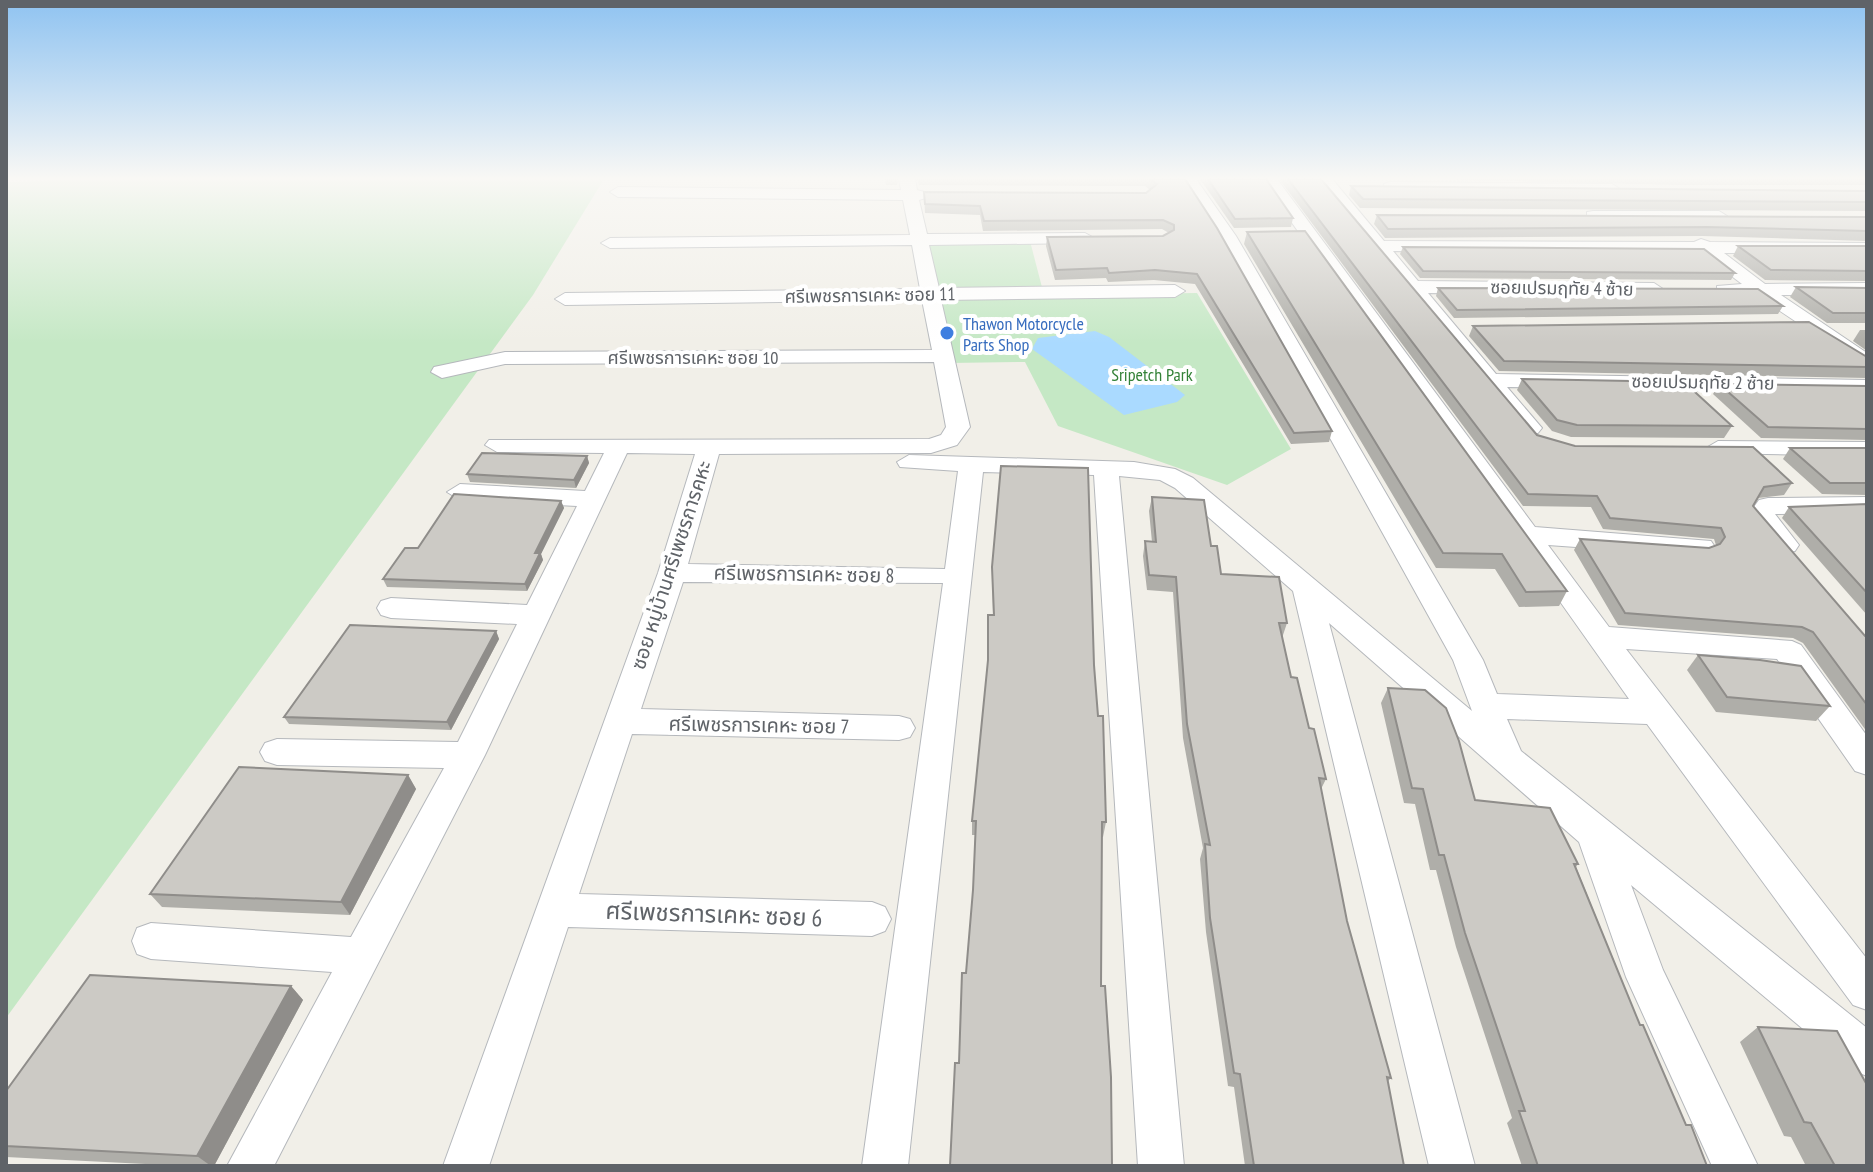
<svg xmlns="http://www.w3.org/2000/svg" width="1873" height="1172" font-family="'PT Sans Narrow','Noto Sans Thai',sans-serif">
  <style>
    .green { fill: #c5e8c5 }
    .water { fill: #aadaff }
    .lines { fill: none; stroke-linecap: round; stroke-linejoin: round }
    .street-casing { stroke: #b5b8bc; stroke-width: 2 }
    .street { fill: #fff; fill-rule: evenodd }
    .wall { fill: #afaea9 }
    .shaded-wall { fill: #8f8d8a }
    .building { fill: #cccac5; stroke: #8f8d8a; stroke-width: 2 }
    .shop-dot { fill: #3f7fe0; stroke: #fff; stroke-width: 3 }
    .labels { text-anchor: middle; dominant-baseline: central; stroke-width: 8; stroke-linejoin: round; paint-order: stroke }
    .far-street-label { font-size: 18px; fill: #5f6368; stroke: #fff }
    .far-shop-label { font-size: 18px; fill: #366cbe; stroke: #fff; text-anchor: start }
    .far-park-label { font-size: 18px; fill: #348238; stroke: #fff }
    .street-label { font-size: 20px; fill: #5f6368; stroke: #fff }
    .near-street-label { font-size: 24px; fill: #5f6368; stroke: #fff }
  </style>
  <rect width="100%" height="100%" fill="#f1efe8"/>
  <g class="green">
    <path d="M113,179H604L533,295L6,1018V182Z"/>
    <path d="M921,241H1030L1044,295L1197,293L1291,449L1227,485L1058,426L1025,362L949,363Z"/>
  </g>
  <path class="water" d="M1095,331L1109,337L1185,395L1177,402L1124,415L1032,349L1038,338Z"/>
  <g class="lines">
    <g class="street-casing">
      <g id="street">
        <path d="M899,179H915L917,190L936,195L919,200L927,234L1085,233L1094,238L1085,243L929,245L939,288L1175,285L1185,291L1175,297L941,300L970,427L957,445L931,453L719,454L688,564L945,569L958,471L900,467L897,462L909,455L1134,462L1175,469L1193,478L1472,711L1453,660L1218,236L1180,179H1196L1236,236L1483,660L1497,694L1629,699L1261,179H1277L1535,527L1711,541L1715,547L1711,553L1702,556L1548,545L1609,627L1792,641L1801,645L1867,736V775L1855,771L1777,659L1626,649L1867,959V1010L1853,1005L1647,724L1507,719L1521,751L1867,1028V1076L1852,1070L1631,885L1663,970L1758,1166H1712L1626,977L1579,842L1329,623L1475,1166H1429L1293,591L1175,488L1160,480L1119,476L1184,1166H1138L1094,475L983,472L908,1166H862L943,583L683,582L641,709L899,716L910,719L915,728L910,737L899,740L632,734L579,894L872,902L885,907L891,919L885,931L872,936L568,927L489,1166H443L658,573L695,454L627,453L485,755L274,1166H227L332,972L151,959L137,954L132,941L137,928L151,923L351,937L444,768L277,765L265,761L260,752L265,743L277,739L458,742L517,624L391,618L381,615L377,608L381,601L391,598L527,605L577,506L460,500L447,492L460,484L585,491L604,453L497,452L485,445L489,440L929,439L941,435L946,427L934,362L505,364L442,378L431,372L434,367L505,352L932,350L922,300L565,305L555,299L565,293L920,289L912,245L610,248L601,243L610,238L910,235L903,200L618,197L610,192L618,187L901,190Z"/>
        <path d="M1315,179H1332L1384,241L1694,242L1701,239L1710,242L1867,243V253H1724L1765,284L1867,283V295H1781L1867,353V369L1756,295L1717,294V286L1742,284L1701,253L1393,251L1418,281L1654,283L1663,289L1654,295L1428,293L1496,374L1867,380V394L1507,387L1542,428L1538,433H1522Z"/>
        <path d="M1390,182L1612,184L1620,189L1612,194L1384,190V184Z"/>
        <path d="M1593,211H1719L1727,216L1719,221L1587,220V212Z"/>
        <path d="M1718,441L1867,442V456L1710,453L1706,448Z"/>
        <path d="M1867,497V513L1775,514L1799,545L1795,551C1773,557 1760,532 1748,515L1759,500L1768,498Z"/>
      </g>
    </g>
    <use href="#street" class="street"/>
  </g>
  <g class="wall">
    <path d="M885,179H898L897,185H886Z"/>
    <path d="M917,179H1185L1332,431L1329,442L1291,444L1195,284L1154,280L1108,282L1106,278L1055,280L1046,246L1047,237L1163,236L1169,233L1162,229L983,231L980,215L925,213L924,192L1146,193L1150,190L1145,186L919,185Z"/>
    <path d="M1200,179H1266L1293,218L1291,227L1234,228Z"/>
    <path d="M1279,179H1321L1537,435L1575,446L1792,483L1784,495L1758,498L1753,506L1865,636L1867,637V732L1803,643L1793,638L1618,625L1574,550L1580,539L1709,548L1716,545L1714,539L1603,529L1591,507L1523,506Z"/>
    <path d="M1428,179H1867V185H1684Z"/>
    <path d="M1351,186L1867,191V211L1360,208L1349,195Z"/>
    <path d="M1377,215L1867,217V241L1702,236L1385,238L1374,224Z"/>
    <path d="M1247,232L1567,591L1559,606L1519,607L1495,569L1436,568L1244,244Z"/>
    <path d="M1738,246H1867V281L1765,280L1733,256Z"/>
    <path d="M1403,247L1735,273L1731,280L1420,278L1400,254Z"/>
    <path d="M1796,287L1867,288V323H1827L1790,297Z"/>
    <path d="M1438,288L1783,306L1778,314L1454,318L1436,296Z"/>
    <path d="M1473,326L1867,357V378L1499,371L1469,336Z"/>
    <path d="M1860,330H1867V351L1853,341Z"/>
    <path d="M1522,379L1732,426L1724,438L1571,437L1552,431L1517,390Z"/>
    <path d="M1719,384L1867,386V440L1761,438L1713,394Z"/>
    <path d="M1790,448H1867V495L1822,494L1783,459Z"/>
    <path d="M587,456L589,463L576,488L470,482L467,474Z"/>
    <path d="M1152,497L1211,546L1221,574L1287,623L1282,638L1291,677L1326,779L1321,789L1347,921L1391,1078L1387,1082L1404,1166H1245L1234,1087L1228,1086L1206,932L1200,859L1203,848L1183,738L1173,592L1147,590L1143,556L1145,541L1152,542L1149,511Z"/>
    <path d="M561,501L564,508L541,554L543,560L527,591L387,587L383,579L418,548Z"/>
    <path d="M1867,504V615L1782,518L1789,507Z"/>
    <path d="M992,567L1094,665L1106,822L1103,837H1102L959,1063L973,890L975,835H972V821L993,615Z"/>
    <path d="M496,631L499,639L451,730L289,724L284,717Z"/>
    <path d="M1698,655L1830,706L1816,721L1716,712L1687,670Z"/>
    <path d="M1388,688L1475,800L1578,864L1576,867L1640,1025L1686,1125L1707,1166H1522L1507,1123L1512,1118L1456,947L1436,870H1430L1415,804L1404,803L1381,703Z"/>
    <path d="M408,775L416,789L350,915L162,907L150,894Z"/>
    <path d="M291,986L303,1000L214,1166H185L6,1157V1091Z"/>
    <path d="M1758,1027L1867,1166H1806L1791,1137L1784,1136L1740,1042Z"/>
  </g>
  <g class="shaded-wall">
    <path d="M587,456L589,463L576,488L574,480Z"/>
    <path d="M561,501L564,508L541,554L543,560L527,591L525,584L535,553Z"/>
    <path d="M496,631L499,639L451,730L447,722Z"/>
    <path d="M408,775L416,789L350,915L341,902Z"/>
    <path d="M291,986L303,1000L214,1166H211L197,1156Z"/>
  </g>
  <g class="building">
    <path d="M1150,179H1185L1217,228L1332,431L1294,433L1197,274L1155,270L1109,273L1107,268L1056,270L1047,237L1163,236L1174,230V225L1163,220L984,221L980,206L925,204L924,192L1146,193L1157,184Z"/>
    <path d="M1208,179H1266L1293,218L1235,219Z"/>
    <path d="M1288,179H1321L1537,435L1575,446L1753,447L1792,483L1764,487L1753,506L1865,636L1867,637V705L1813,632L1802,627L1625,613L1580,539L1709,548L1720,544L1725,537L1721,528L1610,518L1597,496L1528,494Z"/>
    <path d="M1351,186L1867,191V202L1363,199Z"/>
    <path d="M1377,215L1867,217V231L1707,227L1388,229Z"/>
    <path d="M1305,231L1567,591L1526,592L1502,554L1443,553L1247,232Z"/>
    <path d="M1738,246H1867V271L1771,270Z"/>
    <path d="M1403,247L1704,249L1735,273L1423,271Z"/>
    <path d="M1796,287L1867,288V313H1833Z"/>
    <path d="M1438,288L1758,289L1783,306L1457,310Z"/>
    <path d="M1809,322L1867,357V367L1504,361L1473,326Z"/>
    <path d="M1522,379L1684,382L1732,426L1577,425L1557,420Z"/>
    <path d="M1719,384L1867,386V429L1768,427Z"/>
    <path d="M1790,448H1867V483H1830Z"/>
    <path d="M482,453L587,456L574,480L467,474Z"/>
    <path d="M1001,466L1088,468L1094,665L1098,716H1103L1106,822H1102L1101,986H1105L1111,1077L1112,1166H950L955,1063H959L962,973H966L973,890L976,821H972L988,660V615H994L992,567Z"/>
    <path d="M454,494L561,501L535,553H540L525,584L383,579L405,548H418Z"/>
    <path d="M1152,497L1204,500L1211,546H1217L1221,574L1279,577L1287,623H1279L1291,677L1297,678L1309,728L1314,729L1326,779L1319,778L1347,921L1391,1078L1387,1077L1404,1166H1254L1240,1074L1234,1073L1210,918L1205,844L1210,845L1187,724L1176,577L1149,575L1145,541L1156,542Z"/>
    <path d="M1867,504V593L1789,507Z"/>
    <path d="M350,625L496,631L447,722L284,717Z"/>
    <path d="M1698,655L1760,660L1801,666L1830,706L1727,697Z"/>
    <path d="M1388,688L1425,690L1446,708L1459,741L1475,800L1550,808L1578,864H1574L1640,1025H1643L1686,1125H1691L1707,1166H1538L1519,1111H1525L1465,933L1444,855H1439L1423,789L1412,788Z"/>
    <path d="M239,767L408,775L341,902L150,894Z"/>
    <path d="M90,975L291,986L197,1156L6,1146V1091Z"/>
    <path d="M1758,1027L1837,1031L1867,1085V1166H1835L1811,1123L1804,1122Z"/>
  </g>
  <linearGradient id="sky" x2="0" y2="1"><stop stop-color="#8fc3f1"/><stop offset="0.52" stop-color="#f9f8f5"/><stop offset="1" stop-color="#f9f8f5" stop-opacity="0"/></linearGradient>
  <rect width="1873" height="343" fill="url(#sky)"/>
  <circle class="shop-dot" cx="947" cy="333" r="8"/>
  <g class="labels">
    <g class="far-street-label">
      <text transform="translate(1562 288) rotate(1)">ซอยเปรมฤทัย 4 ซ้าย</text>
      <text transform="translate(870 295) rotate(-1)">ศรีเพชรการเคหะ ซอย 11</text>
      <text x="693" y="357">ศรีเพชรการเคหะ ซอย 10</text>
      <text transform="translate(1703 382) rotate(1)">ซอยเปรมฤทัย 2 ซ้าย</text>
    </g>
    <g class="far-shop-label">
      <text x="963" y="323">Thawon Motorcycle<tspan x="963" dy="21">Parts Shop</tspan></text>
    </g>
    <g class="far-park-label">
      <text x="1152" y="374">Sripetch Park</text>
    </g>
    <g class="street-label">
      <text transform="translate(671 565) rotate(-72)">ซอย หมู่บ้านศรีเพชรการคหะ</text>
      <text transform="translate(804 574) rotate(1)">ศรีเพชรการเคหะ ซอย 8</text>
      <text transform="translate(759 725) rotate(1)">ศรีเพชรการเคหะ ซอย 7</text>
    </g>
    <g class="near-street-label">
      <text transform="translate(714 914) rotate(2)">ศรีเพชรการเคหะ ซอย 6</text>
    </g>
  </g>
  <rect width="1873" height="1172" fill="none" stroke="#5f6368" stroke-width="16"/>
</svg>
